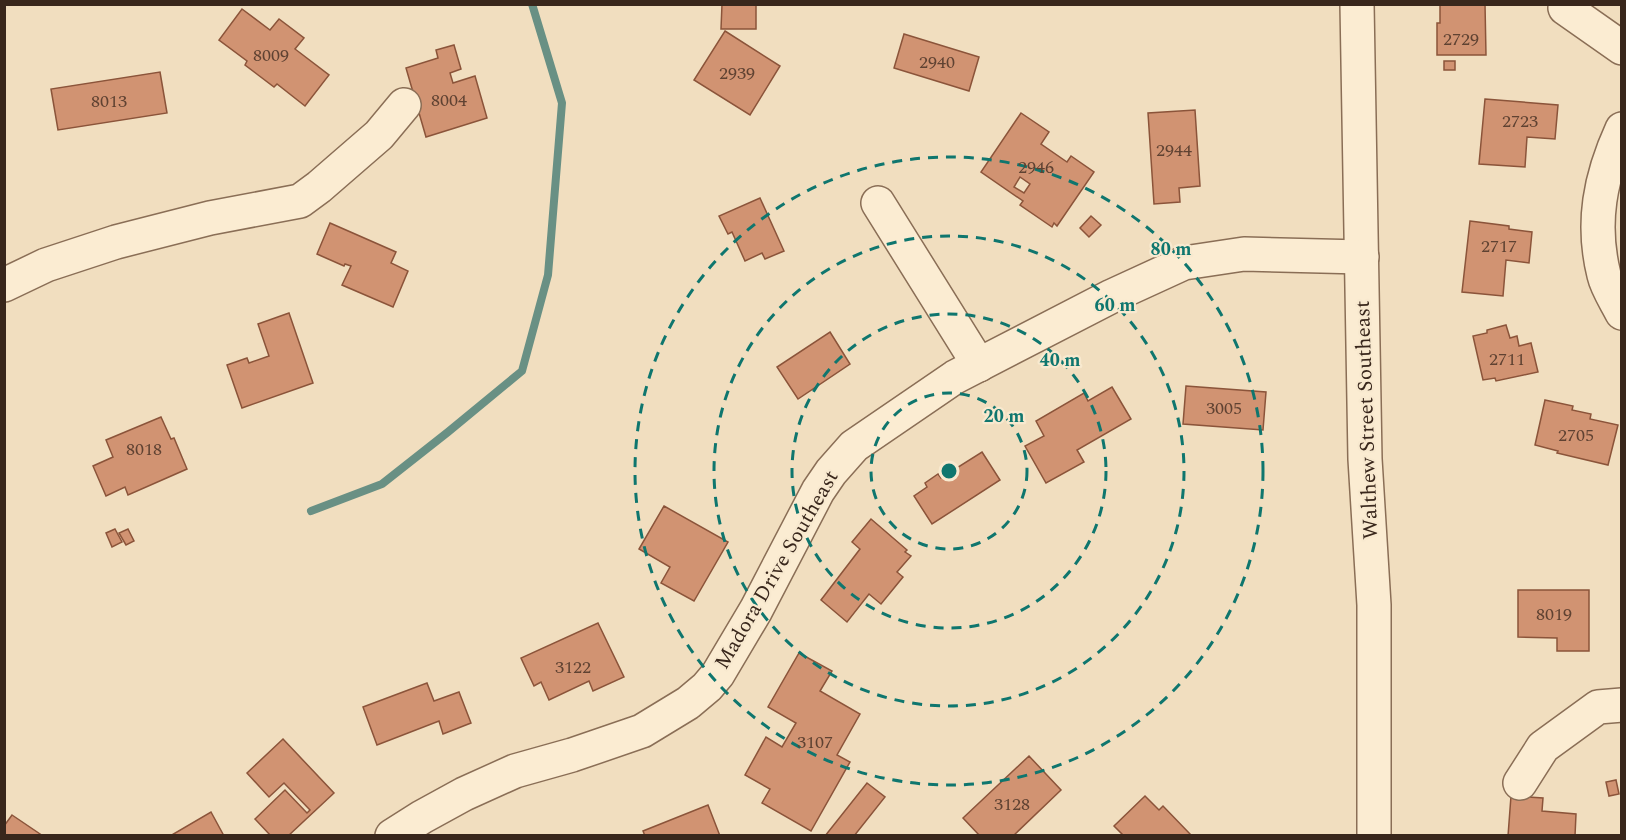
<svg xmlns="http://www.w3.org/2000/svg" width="1626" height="840" font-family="Spectral,serif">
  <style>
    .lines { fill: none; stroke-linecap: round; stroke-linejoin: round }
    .stream { stroke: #699084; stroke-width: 8 }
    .building { fill: #d19372; stroke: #8b543a; stroke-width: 1.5; fill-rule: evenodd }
    .minor-casing { stroke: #8a6e56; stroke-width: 36 }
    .minor { stroke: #fbecd2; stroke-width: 33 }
    .ring { fill: none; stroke: #0f766e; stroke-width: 3; stroke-dasharray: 10 8 }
    .labels { text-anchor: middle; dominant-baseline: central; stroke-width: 4.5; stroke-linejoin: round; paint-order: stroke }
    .number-label { font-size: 18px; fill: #5f4232 }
    .street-label { font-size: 21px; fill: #39271c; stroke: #f8e9cf }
    .centre { fill: #0f766e; stroke: #f8e9cf; stroke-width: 3 }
    .ring-label { font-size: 18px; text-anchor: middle; font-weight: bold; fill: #0f766e; stroke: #f8e9cf; stroke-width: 4.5; stroke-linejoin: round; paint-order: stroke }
  </style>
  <rect width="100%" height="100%" fill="#f1debf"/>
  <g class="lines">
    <path class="stream" d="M311,511L382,484L448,432L522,371L548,275L562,103L532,4"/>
  </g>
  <g class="building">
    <path d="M722,4H756V29H721Z"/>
    <path d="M1440,4H1485L1486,55H1437V23H1440Z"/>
    <path d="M242,9L270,30L279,19L304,38L295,49L329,75L305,106L277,84L274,87L245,65L247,61L219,40Z"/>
    <path d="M725,31L780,66L750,115L694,80Z"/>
    <path d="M904,34L979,57L969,91L894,68Z"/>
    <path d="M454,45L461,69L450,73L453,83L475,76L487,118L426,137L406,68L438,58L436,50Z"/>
    <rect x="1444" y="61" width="11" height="9"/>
    <path d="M160,72L167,113L58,130L51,89Z"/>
    <path d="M1485,99L1558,105L1555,139L1527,137L1525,167L1479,164Z"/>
    <path d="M1195,110L1200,186L1179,188L1180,202L1154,204L1148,113Z"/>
    <path d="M1021,113L1049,132L1041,144L1067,162L1071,156L1094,172L1057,226L1054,223L1052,227L1020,205L1023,201L981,172ZM1020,177L1030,184L1024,193L1014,187Z"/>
    <path d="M760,198L784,251L765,259L762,253L745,261L732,232L728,234L719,216Z"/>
    <path d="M1091,216L1101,225L1089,237L1080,228Z"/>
    <path d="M1470,221L1509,226V229L1532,232L1529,263L1506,260L1503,296L1462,292Z"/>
    <path d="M330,223L396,252L391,263L408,271L393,307L342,285L351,266L345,264L344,266L317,254Z"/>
    <path d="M289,313L313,383L242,408L227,365L247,358L249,363L269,356L258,324Z"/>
    <path d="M1506,325L1510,338L1517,336L1519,346L1531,343L1538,372L1496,381L1495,378L1483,380L1473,336L1487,333V330Z"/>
    <path d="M830,332L850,364L798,399L777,367Z"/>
    <path d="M1186,386L1266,392L1263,430L1183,424Z"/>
    <path d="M1112,387L1131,419L1077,450L1084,462L1046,483L1025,446L1044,436L1036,421L1084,393L1088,401Z"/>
    <path d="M1545,400L1573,406L1572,410L1591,414L1590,419L1618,425L1608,465L1557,453L1558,451L1535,445Z"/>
    <path d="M161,417L171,439L174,438L187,469L128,495L125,487L106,496L93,466L113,457L106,440Z"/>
    <path d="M982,452L1000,480L932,524L914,496L927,487L925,483L938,474L941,478Z"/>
    <path d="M664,506L728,542L694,601L661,583L670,567L639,549Z"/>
    <path d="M871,519L907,550L905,552L911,556L897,572L903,577L881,604L869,594L847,622L821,600L860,549L852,542Z"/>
    <path d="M115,529L122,542L112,547L106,533Z"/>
    <path d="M128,529L134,541L126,545L119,533Z"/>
    <path d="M1518,590H1589V651H1557V638L1518,637Z"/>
    <path d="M598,623L624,677L593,691L589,681L549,700L541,682L534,686L521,658Z"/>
    <path d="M799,653L832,671L820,691L860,714L837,755L850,762L811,831L762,803L770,789L745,775L766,737L782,747L796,723L768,707Z"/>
    <path d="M427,683L434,701L459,692L471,723L443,734L439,721L377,745L363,707Z"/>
    <path d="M283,739L334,793L288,836H271L255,819L285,790L307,813L310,810L284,783L269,797L247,773Z"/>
    <path d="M1029,756L1061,790L1013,836H980L963,818Z"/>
    <path d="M1616,780L1619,794L1609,796L1606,782Z"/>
    <path d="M867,783L885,797L854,836H825Z"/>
    <path d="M1145,796L1159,810L1163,806L1191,835L1124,836L1114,826Z"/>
    <path d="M1511,796L1543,798L1542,811L1576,814L1575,836H1508Z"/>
    <path d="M708,805L720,836H645L643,831Z"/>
    <path d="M211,812L224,836H170Z"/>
    <path d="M12,815L43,836H4V826Z"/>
  </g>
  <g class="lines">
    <g class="minor-casing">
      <g id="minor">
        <path d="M1357,4L1365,459L1374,605V836"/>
        <path d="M1565,8L1622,48"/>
        <path d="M1622,129C1600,177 1591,223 1604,275C1607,288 1616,301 1622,313"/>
        <path d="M878,203L979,365"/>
        <path d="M4,285L46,265L116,242L210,218L300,201L319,187L379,135L404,105"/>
        <path d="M1520,783L1543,747L1598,707L1622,705"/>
        <path d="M392,836L422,817L464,794L515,771L572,755L642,731L688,703L707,687L718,674L756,610L818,491L831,472L854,446L955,377L1112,296L1184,263L1244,254L1362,257"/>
      </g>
    </g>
    <use href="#minor" class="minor"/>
  </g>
  <g class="ring">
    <circle cx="949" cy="471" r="78"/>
    <circle cx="949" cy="471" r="157"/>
    <circle cx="949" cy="471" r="235"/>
    <circle cx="949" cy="471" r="314"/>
  </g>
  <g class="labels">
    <g class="number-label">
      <text x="1461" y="39">2729</text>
      <text x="271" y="55">8009</text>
      <text x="937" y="62">2940</text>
      <text x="737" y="73">2939</text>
      <text x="449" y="100">8004</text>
      <text x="109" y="101">8013</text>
      <text x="1520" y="121">2723</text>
      <text x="1174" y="150">2944</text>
      <text x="1036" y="167">2946</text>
      <text x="1499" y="246">2717</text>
      <text x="1507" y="359">2711</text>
      <text x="1224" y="408">3005</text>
      <text x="1576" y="435">2705</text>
      <text x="144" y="449">8018</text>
      <text x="1554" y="614">8019</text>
      <text x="573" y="667">3122</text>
      <text x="815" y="742">3107</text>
      <text x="1012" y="804">3128</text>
    </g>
    <g class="street-label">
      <text transform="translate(1367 420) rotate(-92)">Walthew Street Southeast</text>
      <text transform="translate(777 570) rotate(-60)">Madora Drive Southeast</text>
    </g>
  </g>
  <circle cx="949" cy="471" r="9" class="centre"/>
  <g class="ring-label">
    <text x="1171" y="255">80 m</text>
    <text x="1115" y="311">60 m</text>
    <text x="1060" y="366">40 m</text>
    <text x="1004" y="422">20 m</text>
  </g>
  <rect width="1626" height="840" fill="none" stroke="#39271c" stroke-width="12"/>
</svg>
